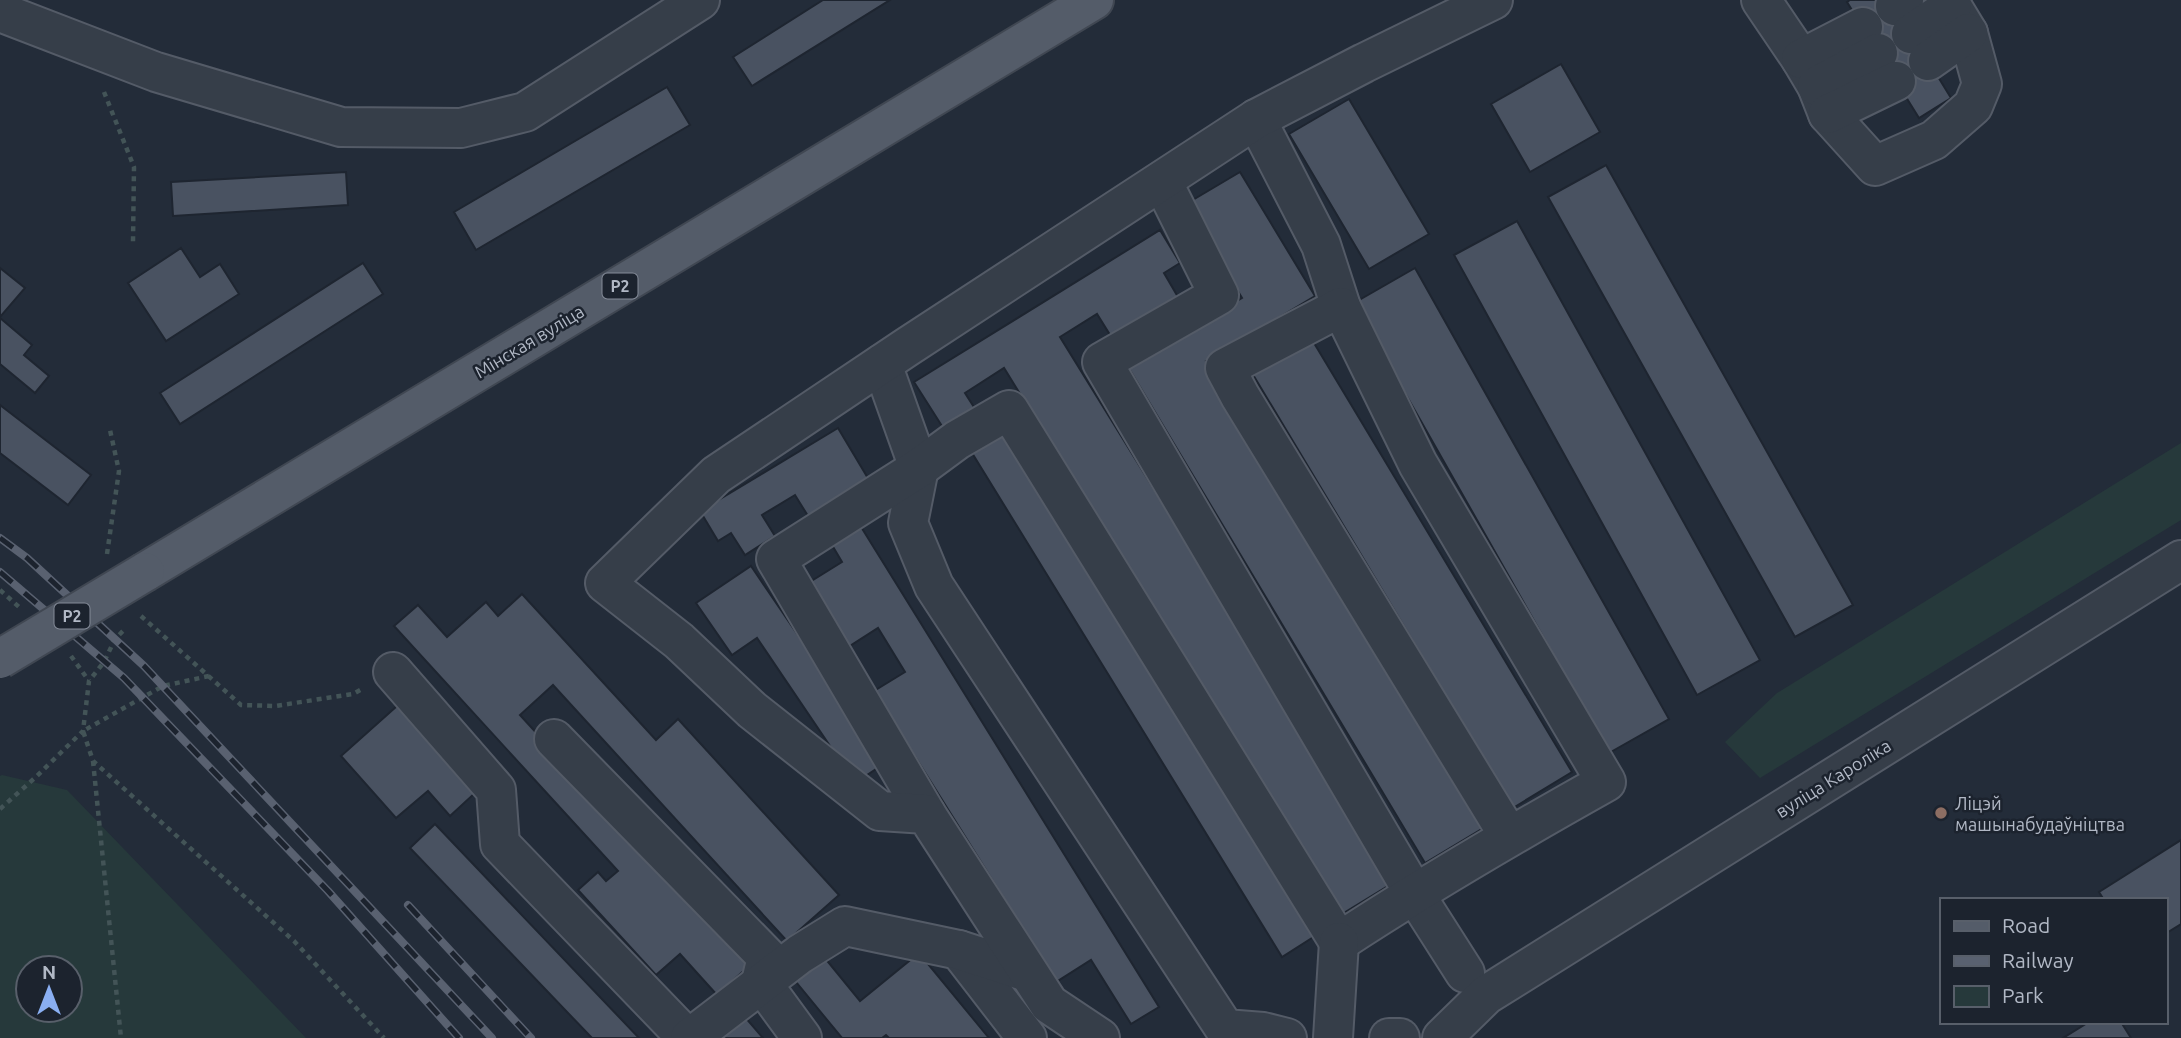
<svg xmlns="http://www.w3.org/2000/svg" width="2181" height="1038" font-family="Ubuntu,sans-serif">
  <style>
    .green { fill: #26393b; fill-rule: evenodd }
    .building { fill: #495261; stroke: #1e2530; stroke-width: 2 }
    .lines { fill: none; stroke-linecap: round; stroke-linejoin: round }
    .minor-casing { stroke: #545b67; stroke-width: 42 }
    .major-casing { stroke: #404752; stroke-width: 42 }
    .path { stroke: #435457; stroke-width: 4.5; stroke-dasharray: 5 5; stroke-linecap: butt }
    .minor { stroke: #363e49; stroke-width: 38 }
    .major { stroke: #545c69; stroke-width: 38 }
    .rail-casing { stroke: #596170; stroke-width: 8 }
    .rail { stroke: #1c232e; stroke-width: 5; stroke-dasharray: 16; stroke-linecap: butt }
    .major-bridge-casing { stroke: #404752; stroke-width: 42; stroke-linecap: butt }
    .major-bridge { stroke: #545c69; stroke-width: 38 }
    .education-dot { fill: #8d6e63; stroke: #1c232e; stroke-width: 2.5 }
    .labels { text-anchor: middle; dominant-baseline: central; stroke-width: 5; stroke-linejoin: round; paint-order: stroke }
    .shield { fill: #1c232e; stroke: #848b98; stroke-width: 2 }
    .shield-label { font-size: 16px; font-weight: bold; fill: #b1b8c5 }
    .street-label { font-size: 18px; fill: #b1b8c5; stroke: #1c232e }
    .poi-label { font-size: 18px; fill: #b1b8c5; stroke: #1c232e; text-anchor: start }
  </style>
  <rect width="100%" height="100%" fill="#232c39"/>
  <g class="green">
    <path d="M2181,443V520L1760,778L1725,742L1777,693Z"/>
    <path d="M2,775L67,790L306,1038H0V776ZM28,968H70V1010H28Z"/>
  </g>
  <g class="building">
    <path d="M823,0H890L752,86L733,57Z"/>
    <path d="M1850,0H1891L1951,98L1919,118L1847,2Z"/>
    <path d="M1561,64L1600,132L1530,172L1491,104Z"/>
    <path d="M667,87L690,125L476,250L454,212Z"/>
    <path d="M1349,99L1429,234L1369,269L1289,134Z"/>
    <path d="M1606,165L1853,605L1795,637L1548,197Z"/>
    <path d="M346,172L348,205L173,216L171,182Z"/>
    <path d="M1240,172L1315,296L1206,361L1485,827L1425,863L1128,367L1242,298L1186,204Z"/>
    <path d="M1517,221L1760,660L1697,695L1454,255Z"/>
    <path d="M1160,230L1180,263L1164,273L1178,297L1112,338L1097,314L1060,337L1396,881L1342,914L1004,368L965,393L979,415L947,434L914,382Z"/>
    <path d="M181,248L200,277L220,264L239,294L166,341L128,283Z"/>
    <path d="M363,263L383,294L180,424L160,393Z"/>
    <path d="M0,268L25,288L0,317Z"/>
    <path d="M1415,268L1669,719L1609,753L1354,303Z"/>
    <path d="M0,318L32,345L24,355L49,376L35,393L0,364Z"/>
    <path d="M1311,338L1572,772L1513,808L1252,373Z"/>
    <path d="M0,405L91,475L68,505L0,453Z"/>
    <path d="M838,428L869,480L808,516L795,495L762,515L775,536L745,555L731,533L718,541L700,511Z"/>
    <path d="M1001,428L1315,936L1282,957L969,448Z"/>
    <path d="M858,522L1159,1007L1131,1024L1091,960L1056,982L874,691L905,672L878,628L845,649L805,585L842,562L829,540Z"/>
    <path d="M751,566L885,763L855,783L757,638L732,655L696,603Z"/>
    <path d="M522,594L656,740L678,719L839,895L787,941L553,685L520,715L749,966L717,995L680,954L656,975L578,890L598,872L606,881L618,871L394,626L418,605L447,637L486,602L498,616Z"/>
    <path d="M397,706L475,793L450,816L428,791L396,818L341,756Z"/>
    <path d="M435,824L639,1038H592L410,848Z"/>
    <path d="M2181,840V924L2165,934V900H2104L2099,892Z"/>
    <path d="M820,952L860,1001L919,953L989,1038H889L886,1035L882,1038H842L791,976Z"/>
    <path d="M745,1017L763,1038H721Z"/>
    <path d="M2089,1022H2121L2131,1038H2063Z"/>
  </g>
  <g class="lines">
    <g class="minor-casing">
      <g id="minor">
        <path d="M1761,0L1801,59L1817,86L1828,114L1875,166L1934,140L1973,106L1982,84L1968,33L1948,0"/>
        <path d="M1895,6L1904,0"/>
        <path d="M0,12L156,72L341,127L461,128L525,112L700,0"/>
        <path d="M1911,34L1952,6"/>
        <path d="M1801,59L1863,27"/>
        <path d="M1928,61L1968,33"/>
        <path d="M1817,86L1878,53"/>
        <path d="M1828,114L1896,81"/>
        <path d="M1256,119L1321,245L1341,307"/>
        <path d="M1162,181L1219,295L1102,362L1414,893L1465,973"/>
        <path d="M882,364L919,468L908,523L934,586L1225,1029L1263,1032L1287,1038"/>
        <path d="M393,672L496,790L500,844L687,1038"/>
        <path d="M554,739L767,957L761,982L802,1038"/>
        <path d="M926,814L776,559L919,468L957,440L1009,410L1339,942C1426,885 1515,833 1606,782L1418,464L1341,307L1225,368L1240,396L1509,836"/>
        <path d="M959,950L1027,1038"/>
        <path d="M690,1038L800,954L845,926L959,950L1027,972"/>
        <path d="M1100,1038L1049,1004L926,814L880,811L752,710L679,641L605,583L716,475L907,347L1256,119L1364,63L1493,0"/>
        <path d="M1333,1038L1339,942"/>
        <path d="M1389,1038H1400"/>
        <path d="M1442,1038L1486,995L2181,560"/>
      </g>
    </g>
    <g class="major-casing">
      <path id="major" d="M145,572L1094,0"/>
    </g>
    <g class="path">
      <path d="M104,92L134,167L133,242"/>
      <path d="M107,554L119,471L110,430"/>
      <path d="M0,590L19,607"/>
      <path d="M141,616L241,705L275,706L353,694L362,689"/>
      <path d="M71,656L89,681"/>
      <path d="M209,676L163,686L83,731L93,761L294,941L384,1038"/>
      <path d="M93,761L121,1038"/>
      <path d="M0,809L37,776L83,731L89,681L104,662L115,639L126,628"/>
    </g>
    <use href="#minor" class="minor"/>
    <use href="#major" class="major"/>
    <g class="rail-casing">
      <g id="rail">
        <path d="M0,538L27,558L144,666L492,1038"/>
        <path d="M0,572L124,678L328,891L459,1038"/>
        <path d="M408,905L531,1038"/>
      </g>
    </g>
    <use href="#rail" class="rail"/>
    <g class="major-bridge-casing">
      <path id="major-bridge" d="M0,659L145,572"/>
    </g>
    <use href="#major-bridge" class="major-bridge"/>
  </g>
  <circle class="education-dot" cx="1941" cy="813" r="7"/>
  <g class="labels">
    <g class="shield">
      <rect x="602.5" y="273.5" width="35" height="25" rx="5"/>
      <rect x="54.5" y="603.5" width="35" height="25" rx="5"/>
    </g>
    <g class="shield-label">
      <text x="620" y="286">Р2</text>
      <text x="72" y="616">Р2</text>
    </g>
    <g class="street-label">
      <text transform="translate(529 341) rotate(-31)">Мінская вуліца</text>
      <text transform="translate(1833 778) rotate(-32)">вуліца Кароліка</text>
    </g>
    <g class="poi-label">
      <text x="1955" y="803">Ліцэй<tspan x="1955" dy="21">машынабудаўніцтва</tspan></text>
    </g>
  </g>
  <rect x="1940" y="898" width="228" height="126" fill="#1c232e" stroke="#585f6a" stroke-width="2"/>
  <rect x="1954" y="921" width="35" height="10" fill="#545c69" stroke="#585f6a" stroke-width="2"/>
  <text x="2002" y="933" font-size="21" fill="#b1b8c5">Road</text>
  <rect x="1954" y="956" width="35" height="10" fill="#596170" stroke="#585f6a" stroke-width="2"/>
  <text x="2002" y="968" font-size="21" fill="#b1b8c5">Railway</text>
  <rect x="1954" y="986" width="35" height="21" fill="#26393b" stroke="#585f6a" stroke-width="2"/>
  <text x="2002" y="1003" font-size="21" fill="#b1b8c5">Park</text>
  <g transform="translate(49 989)"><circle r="33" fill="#1c232e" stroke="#585f6a" stroke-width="2"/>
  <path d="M0-5L12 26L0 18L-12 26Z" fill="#8aaff2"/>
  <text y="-10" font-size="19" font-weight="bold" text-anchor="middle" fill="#b1b8c5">N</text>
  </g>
</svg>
